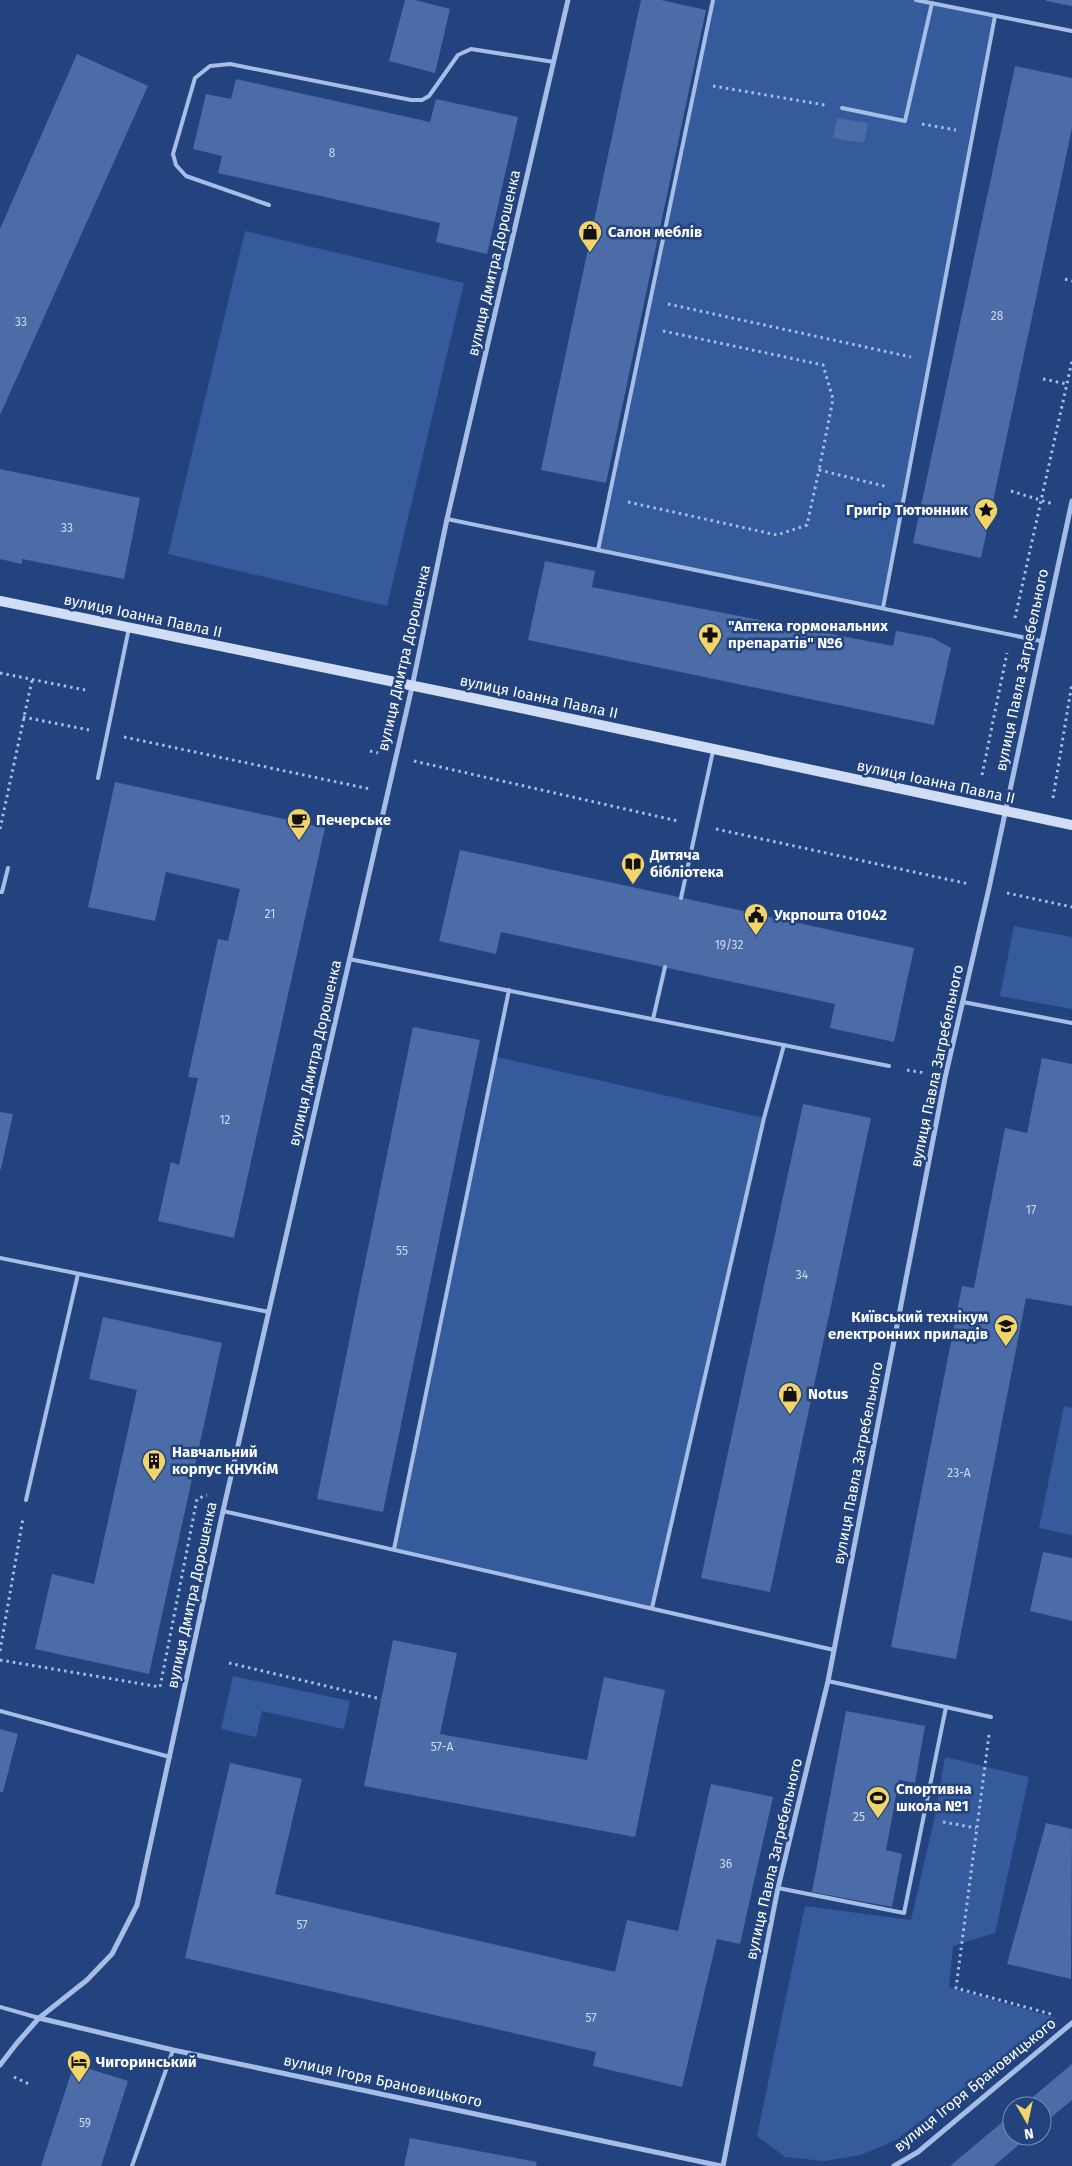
<svg xmlns="http://www.w3.org/2000/svg" width="1072" height="2166" font-family="'Fira Sans',sans-serif">
  <style>
    .green { fill: #355b9c }
    .building { fill: #4b6ca7 }
    .lines { fill: none; stroke-linecap: round; stroke-linejoin: round }
    .path { stroke: #a6bee6; stroke-width: 3; stroke-dasharray: 2.5 4; stroke-linecap: butt }
    .lane { stroke: #a6bee6; stroke-width: 4 }
    .street { stroke: #a6bee6; stroke-width: 5 }
    .secondary { stroke: #d0ddf5; stroke-width: 10 }
    .labels { text-anchor: middle; dominant-baseline: central; stroke-width: 5; stroke-linejoin: round; paint-order: stroke }
    .number-label { font-size: 12px; fill: #d2dae9 }
    .poi-label { font-size: 15px; font-weight: bold; fill: #fff; stroke: #22437e; text-anchor: start }
    .street-label { font-size: 15px; fill: #fff; stroke: #22437e }
  </style>
  <rect width="100%" height="100%" fill="#22437e"/>
  <g class="green">
    <path d="M713,0H919L995,16L883,608L598,550Z"/>
    <path d="M245,231L464,283L387,606L168,554Z"/>
    <path d="M1014,926L1072,937V1009L1000,996Z"/>
    <path d="M497,1057L764,1118L652,1608L394,1549Z"/>
    <path d="M1064,1406L1072,1408V1535L1039,1528Z"/>
    <path d="M233,1676L350,1701L344,1729L262,1711L256,1737L221,1729Z"/>
    <path d="M945,1757L1029,1777L995,1933L953,1946L949,1987L1056,2018L896,2140L861,2155L824,2161L785,2157L757,2136L805,1906L911,1920L935,1816Z"/>
  </g>
  <g class="building">
    <path d="M405,0H415L450,9L435,73L389,61Z"/>
    <path d="M641,0H661L706,10L606,483L541,470Z"/>
    <path d="M1046,0H1072V6L1046,1Z"/>
    <path d="M77,54L148,86L0,415V229Z"/>
    <path d="M1015,66L1072,78V128L981,558L913,543Z"/>
    <path d="M236,79L430,122L436,99L518,117L487,254L436,242L440,223L218,173L222,156L193,149L206,94L231,99Z"/>
    <path d="M837,118L868,123L864,143L833,138Z"/>
    <path d="M0,469L140,498L124,579L22,559V564L0,559Z"/>
    <path d="M545,561L595,571L592,587L657,600L893,646L896,631L933,638L951,648L934,725L528,640Z"/>
    <path d="M115,782L325,828L234,1238L158,1221L171,1162L179,1165L198,1078L188,1077L218,939L228,941L240,889L166,872L155,921L88,907Z"/>
    <path d="M460,850L914,948L894,1042L830,1028L835,1004L501,932L496,954L439,941Z"/>
    <path d="M413,1027L480,1040L383,1512L317,1499Z"/>
    <path d="M1042,1058L1072,1064V1306L1026,1298L956,1659L891,1647L962,1286L974,1288L1005,1128L1027,1133Z"/>
    <path d="M803,1104L871,1118L770,1592L701,1578Z"/>
    <path d="M0,1112L13,1114L1,1169H0Z"/>
    <path d="M103,1317L222,1343L149,1674L35,1649L52,1574L94,1584L137,1390L89,1379Z"/>
    <path d="M1043,1552L1072,1558V1621L1030,1611Z"/>
    <path d="M393,1640L457,1653L440,1734L587,1760L604,1677L665,1690L635,1837L364,1786Z"/>
    <path d="M846,1711L925,1726L915,1783L899,1780L886,1850L902,1854L892,1907L812,1892Z"/>
    <path d="M0,1729L18,1734L3,1792H0Z"/>
    <path d="M230,1763L302,1779L275,1894L615,1972L627,1920L678,1931L711,1784L773,1797L740,1944L717,1939L682,2087L593,2066L596,2052L185,1958Z"/>
    <path d="M1046,1823L1072,1829L1071,1979L1007,1964Z"/>
    <path d="M74,2064L128,2081L101,2166H41Z"/>
    <path d="M1072,2064V2100L1042,2125V2106H1022Z"/>
    <path d="M1012,2114V2136H1029L994,2166H950Z"/>
    <path d="M410,2138L537,2162L536,2166H404Z"/>
  </g>
  <g class="lines">
    <g class="path">
      <path d="M713,86L825,105"/>
      <path d="M922,124L956,130"/>
      <path d="M1065,279L1072,281"/>
      <path d="M668,304L911,357"/>
      <path d="M663,331L823,365L833,399L819,470"/>
      <path d="M1043,379L1067,384"/>
      <path d="M1011,491L1053,504"/>
      <path d="M628,502L777,535L807,525L819,470L888,487"/>
      <path d="M1015,618L1072,361"/>
      <path d="M0,673L85,690"/>
      <path d="M23,717L89,730"/>
      <path d="M124,737L370,789"/>
      <path d="M370,751L378,753"/>
      <path d="M414,761L678,821"/>
      <path d="M982,775L1007,653"/>
      <path d="M1053,798L1072,683"/>
      <path d="M0,829L32,680"/>
      <path d="M716,829L969,884"/>
      <path d="M1007,893L1072,907"/>
      <path d="M907,1070L925,1073"/>
      <path d="M0,1651L23,1518"/>
      <path d="M0,1660L160,1687L197,1499L207,1495"/>
      <path d="M229,1663L381,1699"/>
      <path d="M989,1735L956,1988L1051,2014"/>
      <path d="M943,1822L976,1828"/>
      <path d="M14,2077L29,2084"/>
    </g>
    <g class="lane">
      <path d="M916,0L1072,31"/>
      <path d="M842,108L905,121L932,3"/>
      <path d="M269,205L186,176L176,165L173,154L195,78L210,66L230,64L411,100H422L429,96L458,55L471,49L554,62"/>
      <path d="M447,519L1041,641"/>
      <path d="M598,550L713,0"/>
      <path d="M883,608L995,16"/>
      <path d="M98,778L129,628"/>
      <path d="M0,892H2L8,868"/>
      <path d="M681,898L713,751"/>
      <path d="M349,959L889,1066"/>
      <path d="M963,1002L1072,1023"/>
      <path d="M653,1019L665,967"/>
      <path d="M0,1258L269,1312"/>
      <path d="M26,1500L78,1274"/>
      <path d="M223,1511L834,1650"/>
      <path d="M394,1549L509,990"/>
      <path d="M652,1608L764,1118L784,1045"/>
      <path d="M828,1681L991,1717"/>
      <path d="M0,1711L170,1757"/>
      <path d="M778,1888L904,1913L946,1707"/>
      <path d="M0,2007L39,2018"/>
      <path d="M132,2166L173,2050"/>
    </g>
    <g class="street">
      <path d="M39,2018L173,2050L721,2166"/>
      <path d="M0,2065L17,2043L39,2018L87,1980L112,1954L137,1905L223,1511L412,687L447,519L568,0"/>
      <path d="M723,2166L778,1888L828,1681L945,1078L989,888L1072,501"/>
      <path d="M894,2166L918,2152L1072,2023"/>
    </g>
    <path class="secondary" d="M0,601L468,697L1072,825"/>
  </g>
  <defs>
    <g id="shop-pin" transform="scale(1.25)"><path d="M0 17L-7.5 6A9.5 9.5 0 1 1 7.5 6Z" fill="#f2d568" stroke="#22437e"/><path d="M-5-2.5h2.3a2.7 3.5 0 0 1 5.4 0H5L5.5 6h-11ZM-1.5-2.5h3a1.5 2.3 0 0 0-3 0Z" fill="#111"/></g>
    <g id="sight-pin" transform="scale(1.25)"><path d="M0 17L-7.5 6A9.5 9.5 0 1 1 7.5 6Z" fill="#f2d568" stroke="#22437e"/><path d="M0-6L1.8-2.2L6-1.7L2.9 1.2L3.7 5.4L0 3.3L-3.7 5.4L-2.9 1.2L-6-1.7L-1.8-2.2Z" fill="#111"/></g>
    <g id="pharmacy-pin" transform="scale(1.25)"><path d="M0 17L-7.5 6A9.5 9.5 0 1 1 7.5 6Z" fill="#f2d568" stroke="#22437e"/><path d="M-2-6h4v4h4v4h-4v4h-4v-4h-4v-4h4Z" fill="#111"/></g>
    <g id="cafe-pin" transform="scale(1.25)"><path d="M0 17L-7.5 6A9.5 9.5 0 1 1 7.5 6Z" fill="#f2d568" stroke="#22437e"/><path d="M-5.5-4.5H6V0H3Q3 3.5 0 3.5H-2.5Q-5.5 3.5-5.5 0ZM3-3.2v2h1.7v-2ZM-6 4.5H4V6H-6Z" fill="#111"/></g>
    <g id="library-pin" transform="scale(1.25)"><path d="M0 17L-7.5 6A9.5 9.5 0 1 1 7.5 6Z" fill="#f2d568" stroke="#22437e"/><path d="M-6-4Q-3-5.5-.7-3.5V5Q-3 3-6 4ZM6-4Q3-5.5 .7-3.5V5Q3 3 6 4Z" fill="#111"/></g>
    <g id="civic-pin" transform="scale(1.25)"><path d="M0 17L-7.5 6A9.5 9.5 0 1 1 7.5 6Z" fill="#f2d568" stroke="#22437e"/><path d="M-.6-6.5H3V-4.5H.6V-3L4-1V1h2V6H-6V1h2V-1L-.6-3ZM-1.2 2.5V6h2.4V2.5Z" fill="#111"/></g>
    <g id="university-pin" transform="scale(1.25)"><path d="M0 17L-7.5 6A9.5 9.5 0 1 1 7.5 6Z" fill="#f2d568" stroke="#22437e"/><path d="M0-5L7-2L0 1L-7-2ZM-4 1L0 2.5L4 1V4Q0 6-4 4Z" fill="#111"/></g>
    <g id="building-pin" transform="scale(1.25)"><path d="M0 17L-7.5 6A9.5 9.5 0 1 1 7.5 6Z" fill="#f2d568" stroke="#22437e"/><path d="M-4-6H4V6H1V3H-1V6H-4ZM-2.5-4.3h1.7v1.8h-1.7ZM.8-4.3h1.7v1.8H.8ZM-2.5-1h1.7V.8h-1.7ZM.8-1h1.7V.8H.8Z" fill="#111"/></g>
    <g id="stadium-pin" transform="scale(1.25)"><path d="M0 17L-7.5 6A9.5 9.5 0 1 1 7.5 6Z" fill="#f2d568" stroke="#22437e"/><path d="M0-5a6.5 5 0 1 0 0 10a6.5 5 0 1 0 0-10ZM-3.5-1.8h7v3.6h-7Z" fill="#111"/></g>
    <g id="hotel-pin" transform="scale(1.25)"><path d="M0 17L-7.5 6A9.5 9.5 0 1 1 7.5 6Z" fill="#f2d568" stroke="#22437e"/><path d="M-6-4.5h1.5V1H6V5H4.5V3h-9V5H-6ZM-4 0a1.8 1.8 0 1 1 3.6 0ZM.5 0V-2.5h3Q6-2.5 6 0Z" fill="#111"/></g>
  </defs>
  <g fill-rule="evenodd">
    <use href="#shop-pin" x="590" y="232"/>
    <use href="#sight-pin" x="986" y="510"/>
    <use href="#pharmacy-pin" x="710" y="635"/>
    <use href="#cafe-pin" x="299" y="820"/>
    <use href="#library-pin" x="633" y="864"/>
    <use href="#civic-pin" x="756" y="915"/>
    <use href="#university-pin" x="1006" y="1326"/>
    <use href="#shop-pin" x="790" y="1394"/>
    <use href="#building-pin" x="154" y="1461"/>
    <use href="#stadium-pin" x="878" y="1798"/>
    <use href="#hotel-pin" x="79" y="2062"/>
  </g>
  <g class="labels">
    <g class="number-label">
      <text x="332" y="153">8</text>
      <text x="997" y="316">28</text>
      <text x="21" y="322">33</text>
      <text x="67" y="528">33</text>
      <text x="270" y="914">21</text>
      <text x="729" y="945">19/32</text>
      <text x="225" y="1120">12</text>
      <text x="1031" y="1210">17</text>
      <text x="402" y="1251">55</text>
      <text x="802" y="1275">34</text>
      <text x="959" y="1473">23-А</text>
      <text x="442" y="1747">57-А</text>
      <text x="859" y="1817">25</text>
      <text x="726" y="1864">36</text>
      <text x="302" y="1925">57</text>
      <text x="591" y="2018">57</text>
      <text x="85" y="2123">59</text>
    </g>
    <g class="poi-label">
      <text x="608" y="232">Салон меблів</text>
      <text x="968" y="510" text-anchor="end">Григір Тютюнник</text>
      <text x="728" y="626">"Аптека гормональних<tspan x="728" dy="17">препаратів" №6</tspan></text>
      <text x="316" y="820">Печерське</text>
      <text x="650" y="855">Дитяча<tspan x="650" dy="17">бібліотека</tspan></text>
      <text x="774" y="915">Укрпошта 01042</text>
      <text x="988" y="1317" text-anchor="end">Київський технікум<tspan x="988" dy="17">електронних приладів</tspan></text>
      <text x="808" y="1394">Notus</text>
      <text x="172" y="1452">Навчальний<tspan x="172" dy="17">корпус КНУКіМ</tspan></text>
      <text x="896" y="1789">Спортивна<tspan x="896" dy="17">школа №1</tspan></text>
      <text x="96" y="2062">Чигоринський</text>
    </g>
    <g class="street-label">
      <text transform="translate(494 263) rotate(-77)">вулиця Дмитра Дорошенка</text>
      <text transform="translate(143 616) rotate(12)">вулиця Іоанна Павла II</text>
      <text transform="translate(404 658) rotate(-77)">вулиця Дмитра Дорошенка</text>
      <text transform="translate(1022 670) rotate(-78)">вулиця Павла Загребельного</text>
      <text transform="translate(539 697) rotate(12)">вулиця Іоанна Павла II</text>
      <text transform="translate(936 782) rotate(12)">вулиця Іоанна Павла II</text>
      <text transform="translate(315 1053) rotate(-77)">вулиця Дмитра Дорошенка</text>
      <text transform="translate(937 1066) rotate(-78)">вулиця Павла Загребельного</text>
      <text transform="translate(858 1463) rotate(-79)">вулиця Павла Загребельного</text>
      <text transform="translate(192 1595) rotate(-78)">вулиця Дмитра Дорошенка</text>
      <text transform="translate(774 1859) rotate(-77)">вулиця Павла Загребельного</text>
      <text transform="translate(383 2081) rotate(12)">вулиця Ігоря Брановицького</text>
      <text transform="translate(975 2085) rotate(-39)">вулиця Ігоря Брановицького</text>
    </g>
  </g>
  <g transform="translate(1027 2121) rotate(171)"><circle r="24" fill="#22437e" stroke="#7a8eb2"/>
  <path d="M0-4L9 19L0 12L-9 19Z" fill="#f2d568"/>
  <text y="-8" font-size="14" font-weight="bold" text-anchor="middle" fill="#ffffff">N</text>
  </g>
</svg>
